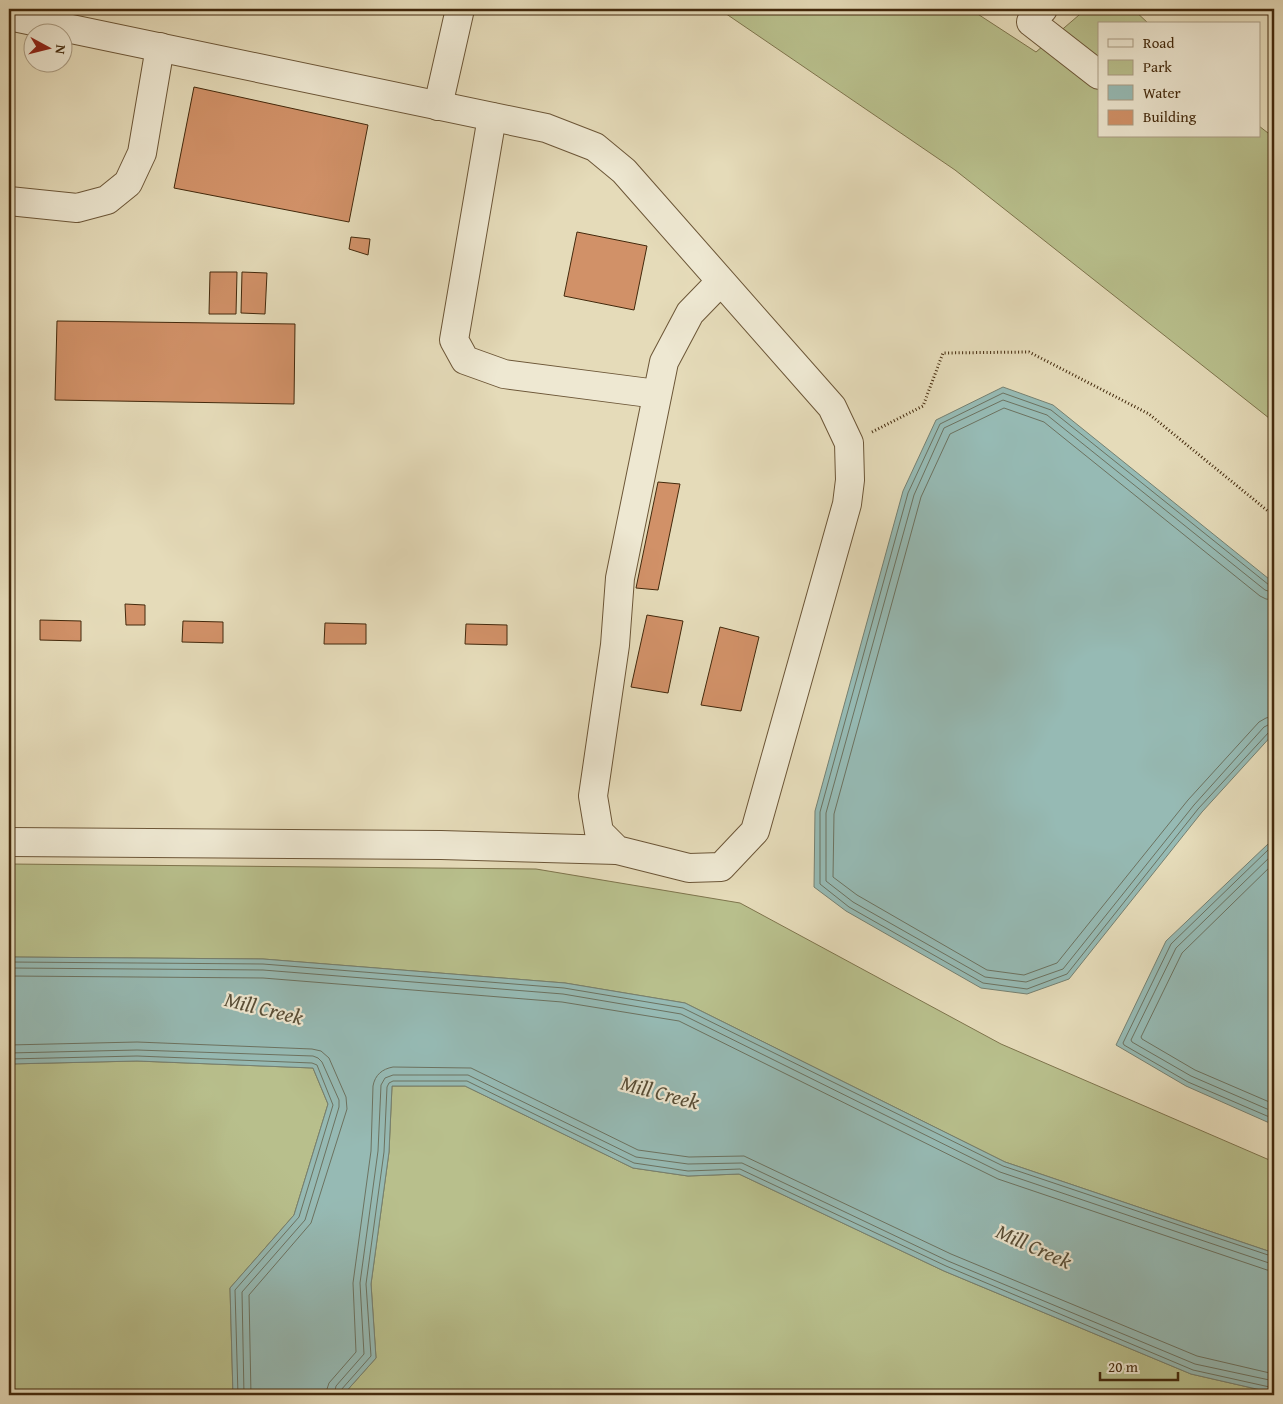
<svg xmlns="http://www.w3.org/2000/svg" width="1283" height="1404" font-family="'Gentium Book Plus',serif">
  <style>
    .green { fill: #b8bf8c; stroke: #7e744c }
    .water { fill: #96bab4; stroke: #758071 }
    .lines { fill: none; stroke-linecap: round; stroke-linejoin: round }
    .shore { stroke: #6c7260; stroke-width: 1 }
    .building { fill: #d19168; stroke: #43290c }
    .minor-casing { stroke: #6c5637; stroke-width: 30 }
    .path { stroke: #43290c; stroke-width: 3; stroke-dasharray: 1 2.5; stroke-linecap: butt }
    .minor { stroke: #eee8d2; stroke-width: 28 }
    .labels { text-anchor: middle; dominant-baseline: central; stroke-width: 4.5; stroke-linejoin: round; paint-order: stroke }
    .water-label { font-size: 21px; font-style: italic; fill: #584d36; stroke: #eee8d2 }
  </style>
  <rect width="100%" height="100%" fill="#e5dbb9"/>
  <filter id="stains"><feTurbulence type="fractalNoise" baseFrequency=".004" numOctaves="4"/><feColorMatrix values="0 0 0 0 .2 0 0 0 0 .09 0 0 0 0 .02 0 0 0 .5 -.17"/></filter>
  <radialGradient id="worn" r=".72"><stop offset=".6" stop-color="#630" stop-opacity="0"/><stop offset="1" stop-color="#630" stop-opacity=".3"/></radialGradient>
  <g class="green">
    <path d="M719,9H970L1036,52L1086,9H1133L1149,24H1099V136H1259V126L1268,133L1274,126V422L955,170Z"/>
    <path d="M9,864L536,869L740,903L1001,1044L1274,1162V1253L1005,1162L685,1003L565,983L263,959L9,957Z"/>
    <path d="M137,1061L313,1068L328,1104L294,1215L230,1288L233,1395H9V1064Z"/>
    <path d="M392,1086H465L633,1168L688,1176L739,1174L944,1271L1191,1374L1274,1393V1395H343L376,1358L371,1284L389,1152Z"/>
  </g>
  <g class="water">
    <path d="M1003,387L1053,405L1274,583V733L1202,812L1069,979L1027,994L981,988L846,911L814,887L815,811L903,491L936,420Z"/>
    <path d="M1274,843V1125L1186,1086L1116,1045L1166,941L1268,844Z"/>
    <path d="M9,957L263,959L565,983L685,1003L1005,1162L1274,1253V1393L1191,1374L944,1271L739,1174L688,1176L633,1168L465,1086H392L389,1152L371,1284L376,1358L343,1395H233L230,1288L294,1215L328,1104L313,1068L137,1061L9,1064Z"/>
  </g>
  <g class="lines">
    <g class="shore">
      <path d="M1274,586L1269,585L1051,410L1003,393L940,424L908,493L820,812V884L849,907L983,983L1027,989L1067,974L1198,809L1269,732L1274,730"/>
      <path d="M1274,593L1265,590L1047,415L1003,400L944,428L914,495L826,813V881L853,902L985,977L1026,982L1063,969L1194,805L1264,727L1268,725L1274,724"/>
      <path d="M1274,600L1266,599L1260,596L1044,422L1004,408L950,434L921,497L834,814L833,877L857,895L987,970L1024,975L1057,963L1188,800L1259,722L1266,718L1274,716"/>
      <path d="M1274,848L1269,849L1171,944L1123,1043L1124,1045L1188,1082L1274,1119"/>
      <path d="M1274,855H1272L1176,948L1131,1040L1132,1042L1191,1076L1274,1112"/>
      <path d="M1274,863L1182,953L1141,1037L1142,1039L1195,1070L1274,1104"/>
      <path d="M9,962L263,964L564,988L683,1008L1003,1166L1274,1257"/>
      <path d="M9,968L263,970L563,994L681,1014L1000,1172L1269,1263H1274"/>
      <path d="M9,976L263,978L562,1002L679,1021L998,1179L1267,1270L1274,1271"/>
      <path d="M9,1045L137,1042L312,1049L321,1051L329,1058L346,1097L347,1109L311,1223L249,1295L251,1395"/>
      <path d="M9,1053L137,1050L313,1056L318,1058L322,1062L339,1100V1107L305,1220L242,1292L244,1395"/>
      <path d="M9,1059L137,1056L312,1063L317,1065L333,1105L299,1217L235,1290L238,1395"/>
      <path d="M326,1395L327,1389L329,1383L356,1352L353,1283L371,1151L373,1086C375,1075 382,1069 393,1067L471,1068L638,1150L689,1157L744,1156L951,1254L1197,1356L1274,1374"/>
      <path d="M334,1395L336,1386L364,1354L360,1283L378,1151L381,1085L385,1078L393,1075H468L636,1157L688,1164L742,1163L948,1261L1195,1364L1274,1381"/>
      <path d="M340,1395L341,1390L371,1356L366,1284L384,1152L387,1087L389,1083L393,1081H467L634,1163L688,1171L740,1169L946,1266L1193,1370L1274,1388"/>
    </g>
  </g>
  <g class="building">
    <path d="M194,87L368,125L349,222L174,188Z"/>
    <path d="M577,232L647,246L634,310L564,296Z"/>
    <path d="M351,237L370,239L368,255L349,249Z"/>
    <path d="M210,272H237L236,314H209Z"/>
    <path d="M242,272L267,273L265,314L241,313Z"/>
    <path d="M57,321L295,324L294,404L55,400Z"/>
    <path d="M658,482L680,484L658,590L636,588Z"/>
    <path d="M125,604L145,605V625H126Z"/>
    <path d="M647,615L683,621L668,693L631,687Z"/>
    <path d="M40,620L81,621V641L40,640Z"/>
    <path d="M183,621L223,622V643L182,642Z"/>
    <path d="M325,623L366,624V644H324Z"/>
    <path d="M466,624L507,625V645L465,644Z"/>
    <path d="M720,627L759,637L741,711L701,705Z"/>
  </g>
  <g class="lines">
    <g class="minor-casing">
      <g id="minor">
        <path d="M1043,9L1031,22L1099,75"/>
        <path d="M9,16L546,128L595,147L624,171L832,407L849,443L850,480L847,504L755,831L721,867L689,868L617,850L599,832L593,796L615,645L620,578L664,362L690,313L721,281"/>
        <path d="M438,106L460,9"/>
        <path d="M492,117L454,340L465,360L504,374L657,394"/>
        <path d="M9,201L77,208L107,200L128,183L142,153L160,47"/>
        <path d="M9,842L441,845L617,850"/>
      </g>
    </g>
    <path class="path" d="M872,432L923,406L943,353L1029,352L1149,414L1274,516"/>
    <use href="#minor" class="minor"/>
  </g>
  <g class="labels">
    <g class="water-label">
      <text transform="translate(264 1008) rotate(14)">Mill Creek</text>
      <text transform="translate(660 1092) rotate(15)">Mill Creek</text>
      <text transform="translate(1034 1246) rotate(24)">Mill Creek</text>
    </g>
  </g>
  <rect width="1283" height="1404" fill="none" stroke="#e5dbb9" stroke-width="30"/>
  <rect x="10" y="10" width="1263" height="1384" fill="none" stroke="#43290c" stroke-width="2.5"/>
  <rect x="15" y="15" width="1253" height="1374" fill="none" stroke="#43290c"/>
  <rect x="1098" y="22" width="162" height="115" fill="#eee8d2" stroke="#aa9c83"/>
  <rect x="1108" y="39" width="25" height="8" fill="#eee8d2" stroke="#aa9c83"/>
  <text x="1143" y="48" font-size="15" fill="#43290c">Road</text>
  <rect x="1108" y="60" width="25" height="15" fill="#b8bf8c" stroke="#aa9c83"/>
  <text x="1143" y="72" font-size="15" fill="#43290c">Park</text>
  <rect x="1108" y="85" width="25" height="15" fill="#96bab4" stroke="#aa9c83"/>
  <text x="1143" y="98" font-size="15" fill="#43290c">Water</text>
  <rect x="1108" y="110" width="25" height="15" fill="#d19168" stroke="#aa9c83"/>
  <text x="1143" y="122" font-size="15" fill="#43290c">Building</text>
  <g transform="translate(48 48) rotate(97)"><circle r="24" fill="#eee8d2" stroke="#aa9c83"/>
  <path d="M0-4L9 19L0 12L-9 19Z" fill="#8f2418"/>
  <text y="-8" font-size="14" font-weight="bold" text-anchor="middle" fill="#43290c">N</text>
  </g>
  <path d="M1100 1372v8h78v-8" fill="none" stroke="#43290c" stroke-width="2.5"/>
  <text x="1108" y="1372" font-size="15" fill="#43290c" stroke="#eee8d2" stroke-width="4" paint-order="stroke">20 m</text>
  <rect width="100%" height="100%" filter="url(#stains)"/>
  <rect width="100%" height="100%" fill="url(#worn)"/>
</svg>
